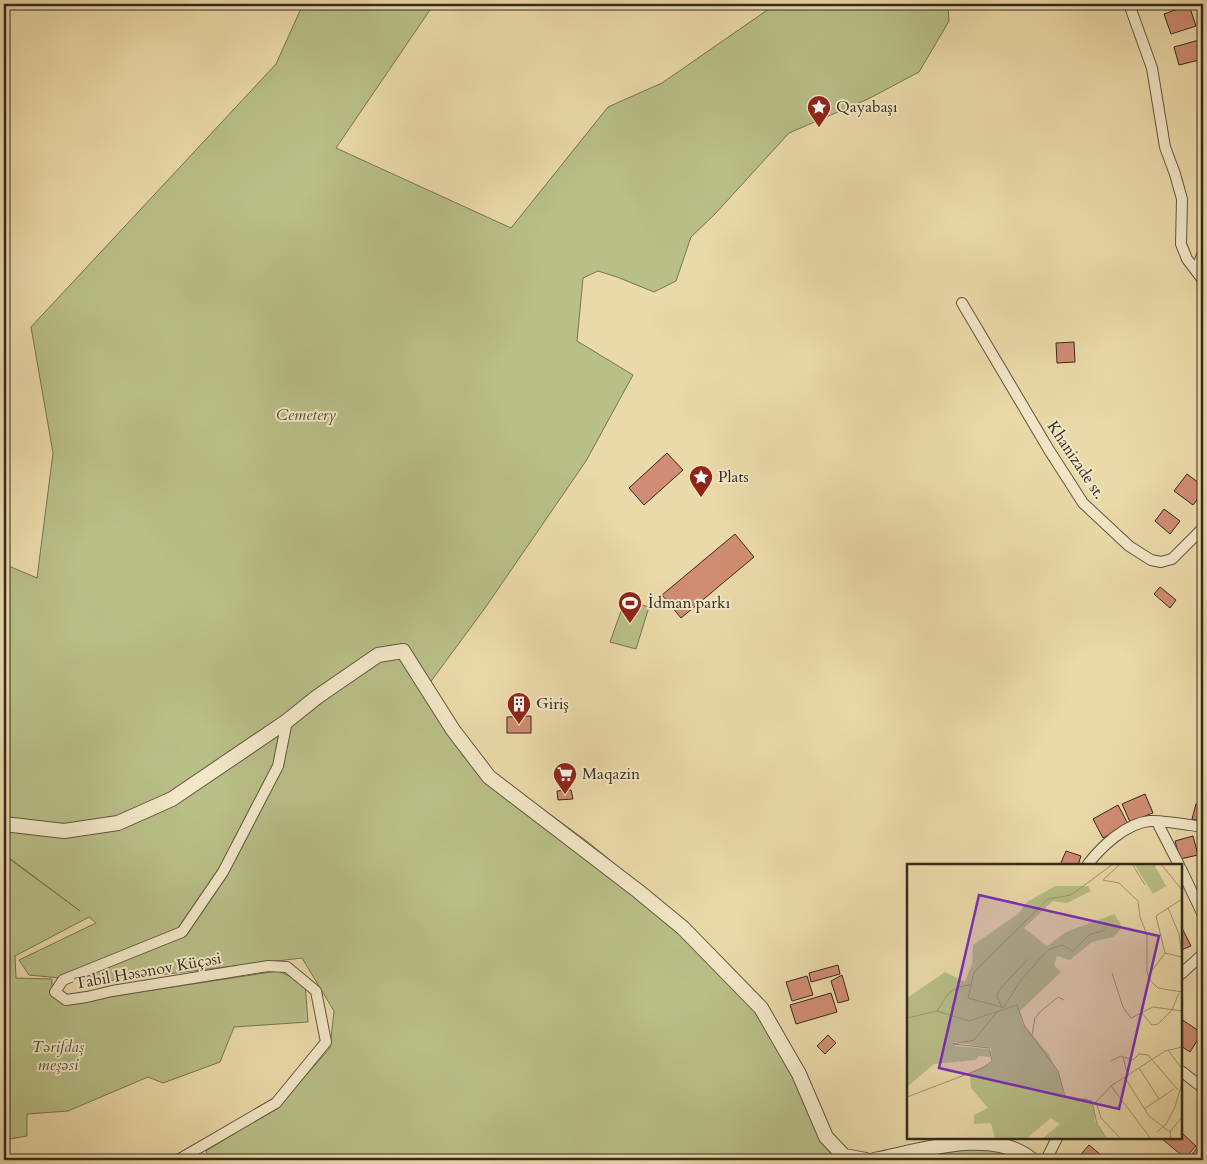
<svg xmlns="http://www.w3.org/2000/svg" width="1207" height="1164" font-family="Cardo,serif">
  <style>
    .green { fill: #b8bf87; stroke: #767452 }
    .building { fill: #d18d73; stroke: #342a1e }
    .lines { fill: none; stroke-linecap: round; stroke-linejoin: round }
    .minor-casing { stroke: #625641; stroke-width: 12 }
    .tertiary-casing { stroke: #625641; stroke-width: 16 }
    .minor { stroke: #f2e7c7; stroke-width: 10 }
    .tertiary { stroke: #f2e7c7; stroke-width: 14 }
    .labels { text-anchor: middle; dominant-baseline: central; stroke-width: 4; stroke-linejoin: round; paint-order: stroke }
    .poi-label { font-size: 16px; fill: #342a1e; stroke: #f2e7c7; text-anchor: start }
    .park-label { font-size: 16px; font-style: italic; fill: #554f38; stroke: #f2e7c7 }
    .street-label { font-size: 16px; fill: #342a1e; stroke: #f2e7c7 }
    .inset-road { fill: none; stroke: #a29471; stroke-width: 1 }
    .view { fill: #7b2cbf; fill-opacity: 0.15; stroke: #7b2cbf; stroke-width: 2.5 }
    .inset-edge { fill: none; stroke: #342a1e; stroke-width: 2.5 }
  </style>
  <rect width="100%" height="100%" fill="#ebdaa9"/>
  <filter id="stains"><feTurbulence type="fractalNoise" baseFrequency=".004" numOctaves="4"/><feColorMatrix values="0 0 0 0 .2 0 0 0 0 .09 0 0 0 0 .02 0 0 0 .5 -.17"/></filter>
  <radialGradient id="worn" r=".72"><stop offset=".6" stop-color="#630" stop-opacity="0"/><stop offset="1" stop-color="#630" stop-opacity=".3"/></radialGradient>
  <g class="green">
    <path d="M303,4H434L336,148L511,228L608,107L662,83L776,4H948L949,21L919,72L868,99L789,133L715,214L691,237L676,281L654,292L617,277L598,271L583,278L577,341L633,375L586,461L485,608L429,684L461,749L588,842L684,921L776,1029L842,1160H208L206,1151L278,1107L330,1048L334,1011L302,958L99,982L29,975L19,960L96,923L89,917L15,956L16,978L52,979V992L68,1003L278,971L305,983L308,1022L234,1027L220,1062L163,1083L148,1077L68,1111L27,1114V1136L4,1140V855L80,911L4,854V564L37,578L53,453L31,327L276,64Z"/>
    <path d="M625,600L649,607L636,649L610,642Z"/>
    <path d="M981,1141L1024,1160H882Z"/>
  </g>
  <g class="building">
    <path d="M1189,5L1196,26L1171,34L1164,14Z"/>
    <path d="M1199,40L1203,59L1179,65L1174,47Z"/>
    <path d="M1074,342L1075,362L1057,363L1056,343Z"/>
    <path d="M667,453L683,470L644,505L629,488Z"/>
    <path d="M1187,474L1203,486V492L1193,505L1174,491Z"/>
    <path d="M1164,509L1180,521L1170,534L1155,521Z"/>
    <path d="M735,534L754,557L681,618L662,595Z"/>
    <path d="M1160,587L1176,600L1170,608L1154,594Z"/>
    <path d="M531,716V733H507V717Z"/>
    <path d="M571,790L573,799L558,800L557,791Z"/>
    <path d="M1145,794L1153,813L1130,822L1122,804Z"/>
    <path d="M1196,804L1203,806V822L1192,819Z"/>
    <path d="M1118,805L1128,824L1103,838L1093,819Z"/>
    <path d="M1193,836L1198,855L1180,859L1175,841Z"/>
    <path d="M1066,851L1081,856L1078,865H1060Z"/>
    <path d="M1181,928H1182L1191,946L1181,950Z"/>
    <path d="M838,965L840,974L811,982L809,973Z"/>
    <path d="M842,975L849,1000L838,1003L831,981Z"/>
    <path d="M807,976L813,995L792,1001L786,982Z"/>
    <path d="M831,993L837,1012L796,1024L790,1005Z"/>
    <path d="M1181,1019L1202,1033L1190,1052L1181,1046Z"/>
    <path d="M828,1035L836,1043L825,1054L817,1046Z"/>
    <path d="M1181,1132L1196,1146L1185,1158L1161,1138H1181Z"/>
    <path d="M1089,1145L1107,1160H1076Z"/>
    <path d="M1198,1147L1203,1152V1160H1187Z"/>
  </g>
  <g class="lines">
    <g class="minor-casing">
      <g id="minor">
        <path d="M1129,4L1152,68L1165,147L1175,174L1182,199L1181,244L1187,259L1203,280"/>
        <path d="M1196,270L1203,253"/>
        <path d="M962,303L1049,450L1083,503L1129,546L1151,560L1161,562L1172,559L1203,528"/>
        <path d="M1157,822L1179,865"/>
        <path d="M1088,864C1101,847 1126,823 1150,821C1162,820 1189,825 1203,827"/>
        <path d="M1181,869L1203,915"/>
        <path d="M1181,974L1203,954"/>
        <path d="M1181,1071L1203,1088"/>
        <path d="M178,1160L276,1103L326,1042L316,991L287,967L268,966L112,991L87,997L66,1000L55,992L63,980L182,932L223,872L278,766L287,721"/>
        <path d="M1046,1160L1057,1138"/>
      </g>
    </g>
    <g class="tertiary-casing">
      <g id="tertiary">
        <path d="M4,824L64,831L118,823L172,799L287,721L317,697L378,655L403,651L453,730L489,777L638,891L683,928L761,1008L799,1074L826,1137L844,1156L866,1160"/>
        <path d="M874,1160C921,1151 992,1126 1032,1160"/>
      </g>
    </g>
    <use href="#minor" class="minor"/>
    <use href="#tertiary" class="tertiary"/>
  </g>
  <defs>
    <g id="sight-pin" transform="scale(1.25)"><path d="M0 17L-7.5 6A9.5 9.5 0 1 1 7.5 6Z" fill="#8f2418" stroke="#f2e7c7"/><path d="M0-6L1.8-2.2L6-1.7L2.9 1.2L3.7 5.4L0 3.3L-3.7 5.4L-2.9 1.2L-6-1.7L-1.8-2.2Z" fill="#fff"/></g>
    <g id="stadium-pin" transform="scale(1.25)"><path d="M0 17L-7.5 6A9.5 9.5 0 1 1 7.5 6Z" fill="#8f2418" stroke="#f2e7c7"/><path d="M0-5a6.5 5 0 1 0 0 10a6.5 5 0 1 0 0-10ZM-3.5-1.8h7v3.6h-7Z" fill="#fff"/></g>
    <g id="building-pin" transform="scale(1.25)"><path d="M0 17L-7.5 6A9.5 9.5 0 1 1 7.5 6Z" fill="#8f2418" stroke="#f2e7c7"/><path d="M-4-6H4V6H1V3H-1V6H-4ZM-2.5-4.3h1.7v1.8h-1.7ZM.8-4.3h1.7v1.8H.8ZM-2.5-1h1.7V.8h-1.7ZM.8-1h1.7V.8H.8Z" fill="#fff"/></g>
    <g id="supermarket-pin" transform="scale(1.25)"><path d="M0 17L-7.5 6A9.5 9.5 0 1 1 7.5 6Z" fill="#8f2418" stroke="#f2e7c7"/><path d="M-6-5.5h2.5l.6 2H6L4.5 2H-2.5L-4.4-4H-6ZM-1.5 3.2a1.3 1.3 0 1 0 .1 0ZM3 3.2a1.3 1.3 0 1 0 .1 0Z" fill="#fff"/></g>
  </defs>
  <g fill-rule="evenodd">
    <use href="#sight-pin" x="819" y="107"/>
    <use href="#sight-pin" x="701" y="477"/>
    <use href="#stadium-pin" x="630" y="603"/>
    <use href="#building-pin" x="519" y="704"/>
    <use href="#supermarket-pin" x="565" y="774"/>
  </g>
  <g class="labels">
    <g class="poi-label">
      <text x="836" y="107">Qayabaşı</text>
      <text x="718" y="477">Plats</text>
      <text x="648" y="603">İdman parkı</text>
      <text x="536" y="704">Giriş</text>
      <text x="582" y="774">Maqazin</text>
    </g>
    <g class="park-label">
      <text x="306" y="415">Cemetery</text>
      <text x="58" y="1047">Tərifdaş<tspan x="58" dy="18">meşəsi</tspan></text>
    </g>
    <g class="street-label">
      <text transform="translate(1076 460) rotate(56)">Khanizade st.</text>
      <text transform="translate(148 971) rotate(-10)">Tabil Həsənov Küçəsi</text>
    </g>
  </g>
  <g transform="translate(907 864)">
    <rect width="275" height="275" fill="#ebdaa9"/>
    <path d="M227,0H247L259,22L246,30ZM148,22H181L184,27L160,39L146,37L117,64L140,82L159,68L207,50L214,60L213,66L206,73L185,78L163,96L150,92L147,101L154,108L113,147L115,158L142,191L152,210L158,234H179L186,239L188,257L200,275H135L153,260L144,254L119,275H88L84,259L67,260V251L81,244L64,224L63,209L85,198L84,184L47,178L48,182L80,185L84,187L83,193L72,192L69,196L27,200L0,223V134L38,108L58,118L65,100L66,81L111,50L120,38Z" fill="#b8bf87"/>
    <path class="inset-road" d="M213,0L196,16L212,19L231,37L233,53L240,71V108L243,116L251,124L275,128M225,0L238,21M254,0L275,26M261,44L272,70L275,93M258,89L249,52L275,35M258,89L275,93M205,109L216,143L224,154L246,143L275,147M241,112L258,89M94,143L61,134L67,108L141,35L164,31L206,0M95,144L90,132L92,126L120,96M96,144L114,116L141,86L155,81L166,87L182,71L198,66M30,147L41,130L51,123L63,121M235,149L245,161L251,160L265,146L272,129M0,154L30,147L62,157L110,141L118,163L151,207L158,232L185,237L190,260L200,275M125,171L128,154L133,148L151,133L157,136M261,186L275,205M216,193L221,212M204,197L214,192L226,196L232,190L241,191L271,226M232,204L252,235M218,214L242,252L263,268M204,222L244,275M0,233L76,204L85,197L82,184L46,180L67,176L90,148M189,238L194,254L214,275M187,240L204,222L258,187L275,183M237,245L267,225M250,268L259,260L268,243L275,219M264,275L263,268L275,253"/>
    <path class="view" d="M72,31L252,72L212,245L32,204Z"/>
    <rect width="275" height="275" class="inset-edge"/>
  </g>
  <rect width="1207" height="1164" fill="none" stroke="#ebdaa9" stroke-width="20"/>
  <rect x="5" y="5" width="1197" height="1154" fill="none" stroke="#342a1e" stroke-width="2.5"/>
  <rect x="10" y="10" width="1187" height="1144" fill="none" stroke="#342a1e"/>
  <rect width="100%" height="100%" filter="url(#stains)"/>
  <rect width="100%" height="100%" fill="url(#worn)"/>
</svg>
